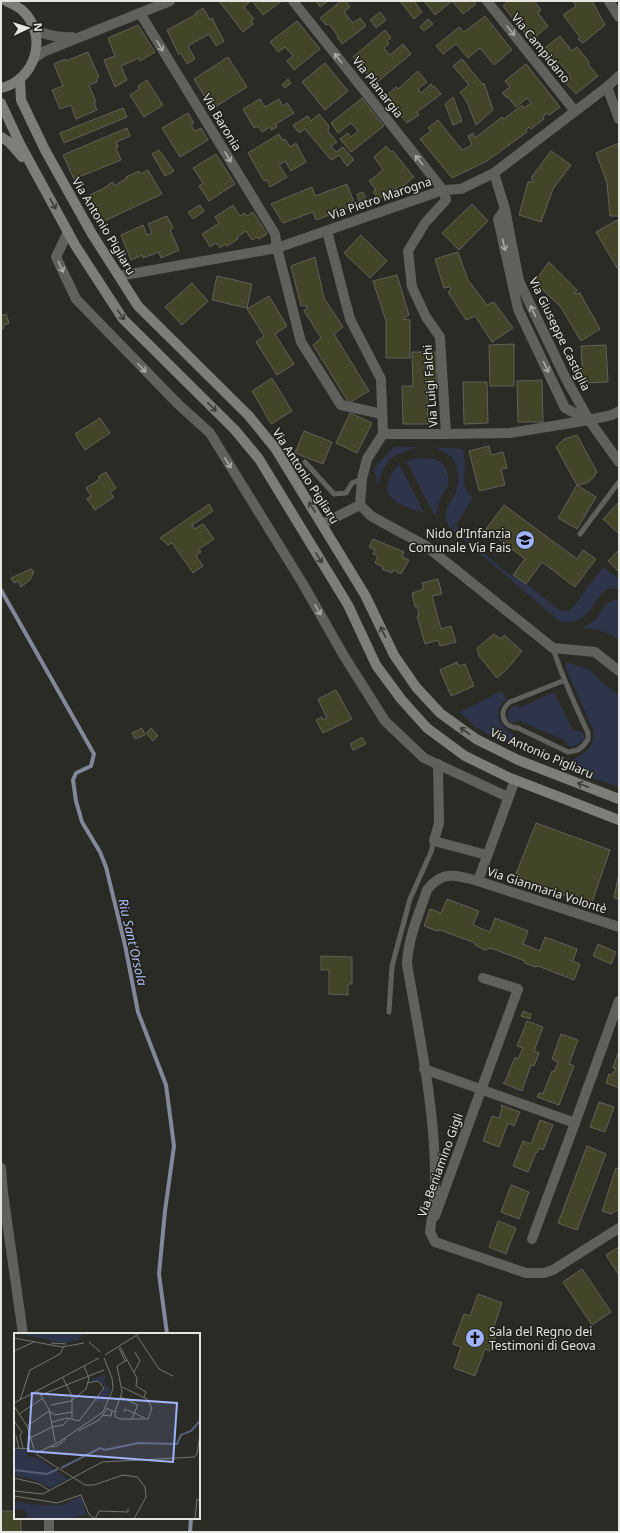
<svg xmlns="http://www.w3.org/2000/svg" width="620" height="1533" font-family="'Noto Sans',sans-serif">
  <style>
    .green { fill: #2e344a }
    .lines { fill: none; stroke-linecap: round; stroke-linejoin: round }
    .stream { stroke: #82889a; stroke-width: 4 }
    .building { fill: #424528; stroke: #61615b }
    .service { stroke: #60605d; stroke-width: 5 }
    .minor { stroke: #60605d; stroke-width: 10 }
    .tertiary { stroke: #60605d; stroke-width: 10 }
    .secondary { stroke: #7d7e79; stroke-width: 10 }
    .oneway { stroke: #a9aaa6 }
    .oneway2 { stroke: #3d3d38 }
    .labels { text-anchor: middle; dominant-baseline: central; stroke-width: 3; stroke-linejoin: round; paint-order: stroke }
    .street-label { font-size: 12px; fill: #e5e6e2; stroke: #21211c }
    .poi-label { font-size: 12px; fill: #e5e6e2; stroke: #21211c; text-anchor: end }
    .water-label { font-size: 13px; font-style: italic; fill: #aebcef; stroke: #21211c }
    .inset-river { fill: none; stroke: #585f7b; stroke-width: 2 }
    .inset-road { fill: none; stroke: #757671; stroke-width: 1 }
    .view { fill: #a0b3fd; fill-opacity: 0.15; stroke: #a0b3fd; stroke-width: 2 }
    .inset-edge { fill: none; stroke: #e5e6e2; stroke-width: 2 }
  </style>
  <rect width="100%" height="100%" fill="#2a2b25"/>
  <g class="green">
    <path d="M394,447H419C392,454 384,459 378,487L374,468Z"/>
    <path d="M433,447L463,449C464,454 465,460 465,465C464,478 461,489 473,497L457,524L458,532L509,574L528,585L560,611H570L603,567L619,579V589C616,589 612,588 609,589C596,593 593,615 575,621C568,623 564,624 557,619L450,528C441,513 448,507 455,494C460,484 460,467 452,458C447,453 440,450 433,447Z"/>
    <path d="M418,458L434,459L440,462L445,467L448,476V485L440,499L435,516L406,461Z"/>
    <path d="M399,464L424,513C394,504 373,495 399,464Z"/>
    <path d="M619,600V640C608,631 597,629 583,628C587,625 593,623 596,619C605,609 603,601 619,600Z"/>
    <path d="M567,662L590,670L601,682L619,695V787L574,771L576,766L574,759C589,751 595,746 593,729L565,666Z"/>
    <path d="M501,691L507,699C491,711 499,727 514,735L518,748C497,739 474,730 460,712Z"/>
    <path d="M554,692L573,731H581L584,735V740L573,747L569,746L564,740L520,721L512,723L508,719V711L513,706L517,705L519,708Z"/>
  </g>
  <g class="lines">
    <g class="stream">
      <path d="M1,590L94,754L91,766L76,773L73,780L76,801L82,822L100,852L106,867L125,945L138,1012L166,1085L174,1146L165,1211L159,1274L167,1334"/>
      <path d="M190,1532L191,1518"/>
    </g>
  </g>
  <g class="building">
    <path d="M219,1H251L244,7L254,19L251,21L253,24L243,32Z"/>
    <path d="M252,1H282L263,15Z"/>
    <path d="M316,1H328L320,7Z"/>
    <path d="M341,1H346L350,7L344,12L353,23L360,18L366,26L342,44L337,37L338,36L329,24L326,25L320,18Z"/>
    <path d="M400,1H414L422,12L414,19Z"/>
    <path d="M424,1H473L476,4L463,14L452,1L435,15Z"/>
    <path d="M509,1H534L541,10L538,13L548,26L531,41L503,6Z"/>
    <path d="M573,1H592L605,25L583,43L578,39L580,37L563,15L576,6Z"/>
    <path d="M203,8L210,20L212,18L224,41L216,46L209,34L188,46L195,59L187,64L181,53L179,55L167,30L197,14L195,13Z"/>
    <path d="M380,12L386,20L376,28L370,20Z"/>
    <path d="M485,16L512,50L494,65L480,48L468,58L456,44L443,54L436,46L459,27L464,32Z"/>
    <path d="M428,19L433,24L424,31L420,27Z"/>
    <path d="M297,21L320,49L294,70L287,61L293,56L285,47L278,52L270,42Z"/>
    <path d="M138,25L155,52L140,61L139,58L121,66L127,80L115,87L104,60L115,56L108,38Z"/>
    <path d="M385,30L391,38L387,41L389,44L384,48L390,55L403,44L411,54L375,84L353,57Z"/>
    <path d="M560,36L572,51L577,47L589,62L588,64L598,76L576,94L565,82L571,77L559,62L553,67L540,52Z"/>
    <path d="M88,52L99,77L96,79L97,82L89,85L96,102L94,103L97,110L76,119L71,105L60,109L52,90L63,86L54,64L65,59L66,61Z"/>
    <path d="M228,57L247,87L212,109L194,79Z"/>
    <path d="M462,59L483,85L484,83L493,110L476,125L467,102L460,92L469,85L453,66Z"/>
    <path d="M325,63L348,91L325,110L302,82Z"/>
    <path d="M526,64L560,107L549,115L547,113L543,117L544,119L531,129L529,127L526,130L527,132L487,161L452,178L420,139L431,131L428,128L438,120L462,150L472,145L468,136L473,133L475,138L502,117L504,119L522,105L524,108L531,103L527,98L516,107L508,97L507,98L502,93L510,87L505,81Z"/>
    <path d="M418,71L427,82L418,89L421,93L431,84L433,87L434,86L441,94L417,112L419,115L407,123L386,98V96L396,87L398,89Z"/>
    <path d="M288,79L291,83L285,88L282,85Z"/>
    <path d="M147,80L163,105L144,117L130,95L139,89L138,86Z"/>
    <path d="M453,97L462,121L453,125L445,104Z"/>
    <path d="M362,98L384,126L351,152L340,139L348,133L351,137L358,131L351,123L338,133L331,123Z"/>
    <path d="M260,99L265,107L279,99L283,106L287,103L294,113L276,124L277,127L271,130L270,127L262,132L258,126L254,128L243,109Z"/>
    <path d="M123,108L127,117L64,143L60,133Z"/>
    <path d="M188,113L194,123L191,125L195,131L201,128L208,140L180,157L162,128Z"/>
    <path d="M319,114L329,126L328,131L337,142L331,146L336,152L343,147L354,160L347,166L339,155L331,160L305,129L299,133L293,125L308,116L311,121Z"/>
    <path d="M127,128L130,136L116,142L118,147L116,148L121,160L74,179L63,155Z"/>
    <path d="M279,134L282,140L285,139L290,147L296,143L306,162L291,171L285,161L279,165L287,177L270,187L267,180L264,181L248,153Z"/>
    <path d="M619,143V216H610L607,183L596,153Z"/>
    <path d="M386,146L391,152L393,151L414,177L398,190L396,188L383,198L382,197L379,199L373,192L376,190L369,181L383,170L374,157Z"/>
    <path d="M159,150L174,171L165,176L152,154Z"/>
    <path d="M551,151L571,165L553,189L541,222L519,215L528,182H534L531,178Z"/>
    <path d="M216,154L235,184L209,201L199,186L203,183L193,168Z"/>
    <path d="M148,170L162,194L98,224L84,198L108,186V185L113,182L114,186L127,178L126,177L139,171L140,174Z"/>
    <path d="M347,184L355,205L316,220L313,212L283,223L271,204L312,187L315,196Z"/>
    <path d="M363,192L367,202L360,204L357,194Z"/>
    <path d="M472,204L488,221L459,250L442,233Z"/>
    <path d="M200,205L204,211L193,219L188,212Z"/>
    <path d="M233,205L240,216L245,213L247,216L253,212L267,234L259,239L257,237L252,240L246,231L237,237L238,239L227,246L225,244L220,248L216,243L210,247L202,234L219,223L215,217Z"/>
    <path d="M167,216L173,228L170,230L179,250L161,258L159,252L143,258L142,255L131,260L121,235L143,225L147,235L152,233L148,224Z"/>
    <path d="M617,220L619,223V271L596,232Z"/>
    <path d="M361,235L387,261L370,278L344,253Z"/>
    <path d="M458,252L468,280L487,305L494,302L513,328L492,342L475,316L466,320L448,292L451,290L449,287L444,288L435,259Z"/>
    <path d="M315,257L324,298L343,327L334,334L369,391L349,403L313,345L321,338L304,311L308,306H301L291,266Z"/>
    <path d="M549,262L577,290L574,294L580,293L600,329L581,341L560,306L534,282Z"/>
    <path d="M397,275L409,315L403,319L410,320V358H386V321L373,281Z"/>
    <path d="M217,276L252,284L247,308L212,300Z"/>
    <path d="M192,283L208,301L182,325L165,307Z"/>
    <path d="M269,296L287,326L275,334L294,364L277,375L256,342L264,336L247,309Z"/>
    <path d="M6,314L9,323L3,326L4,328L1,329V316Z"/>
    <path d="M514,344V386H490L489,345Z"/>
    <path d="M606,345L608,382L583,383L581,346Z"/>
    <path d="M412,352H436L437,387L427,388L428,424H403L402,386H413Z"/>
    <path d="M272,378L292,411L271,424L252,391Z"/>
    <path d="M542,380L543,422H518L517,381Z"/>
    <path d="M463,382H487L488,423L464,424Z"/>
    <path d="M350,413L372,423L357,453L336,443Z"/>
    <path d="M100,418L110,433L85,450L75,434Z"/>
    <path d="M304,431L332,442L323,464L295,453Z"/>
    <path d="M577,435L597,472L593,478L587,483L577,485L556,447L564,439Z"/>
    <path d="M489,446L491,455L503,452L507,468L501,469L505,485L479,491L469,451Z"/>
    <path d="M106,472L116,488L110,492L114,497L95,510L87,499L91,496L86,488L100,479L98,477Z"/>
    <path d="M577,485L596,497L577,529L558,518Z"/>
    <path d="M619,502V534L603,519Z"/>
    <path d="M209,504L213,511L192,525L195,529L203,524L214,539L199,549L201,552L196,556L203,566L193,573L172,543L168,545L160,538Z"/>
    <path d="M504,505L577,559L583,550L596,559L575,587L542,562L526,584L513,575L525,559L486,529Z"/>
    <path d="M373,539L404,552L402,557L409,560L401,574L393,570L392,573L382,569L383,567L375,563L378,556L373,554L375,550L369,547Z"/>
    <path d="M619,550V572L608,561Z"/>
    <path d="M31,569L34,571L30,580L21,587L18,581L14,583L11,578Z"/>
    <path d="M438,579L442,594L432,596L441,629L451,626L456,642L440,646L438,640L425,644L417,616L419,615L417,606L415,607L412,593L424,589L422,583Z"/>
    <path d="M494,634L501,639L504,635L522,651L508,668L497,678L479,656L477,648Z"/>
    <path d="M457,662L459,666L465,664L474,686L451,696L440,670Z"/>
    <path d="M336,690L352,719L323,733L316,720L322,717L323,720L327,718L318,699Z"/>
    <path d="M142,728L145,735L135,739L132,733Z"/>
    <path d="M151,728L158,736L153,741L146,733Z"/>
    <path d="M362,737L366,744L353,750L350,744Z"/>
    <path d="M536,823L610,850L591,905L518,879L520,875L516,874Z"/>
    <path d="M619,873V899L614,898Z"/>
    <path d="M447,899L479,911L473,925L490,932L495,918L528,931L523,944L540,951L545,937L577,949L573,961L580,964L574,980L538,966L535,967L525,963V961L491,948L485,950L475,945V943L440,930L437,931L424,926L430,909L441,913Z"/>
    <path d="M598,944L616,952L611,964L593,956Z"/>
    <path d="M321,956L352,957V984H348V995L329,994V970H321Z"/>
    <path d="M523,1011L531,1014L530,1019L521,1016Z"/>
    <path d="M527,1021L543,1027L534,1051L539,1053L534,1066L531,1065L522,1091L503,1083L505,1082L515,1057L518,1059L523,1048L517,1046Z"/>
    <path d="M561,1034L578,1040L569,1064L574,1066L559,1105L537,1097L539,1093L543,1094L552,1071L554,1072L558,1062L552,1059Z"/>
    <path d="M619,1050V1088L606,1083L609,1074L613,1075V1072H615L616,1069L613,1068Z"/>
    <path d="M599,1102L614,1107L605,1132L590,1127Z"/>
    <path d="M501,1105L520,1112L514,1126L508,1123L499,1147L483,1141L492,1116L499,1118L502,1109Z"/>
    <path d="M540,1120L553,1125L543,1150L539,1148L537,1153L536,1152L528,1172L513,1166L523,1141L531,1144Z"/>
    <path d="M587,1146L606,1154L577,1230L558,1223Z"/>
    <path d="M616,1168L619,1169V1209L611,1214L602,1211Z"/>
    <path d="M511,1185L529,1192L519,1219L501,1212Z"/>
    <path d="M498,1221L516,1228L506,1254L489,1247Z"/>
    <path d="M619,1247V1275L606,1255Z"/>
    <path d="M582,1269L611,1312L592,1325L563,1282Z"/>
    <path d="M478,1294L502,1303L493,1329L497,1332L490,1351L485,1349L475,1376L454,1368L461,1347L453,1344L464,1314L470,1316Z"/>
    <path d="M1,1511H15V1518H21V1532H1Z"/>
  </g>
  <g class="lines">
    <g class="service">
      <path d="M305,462L334,494L346,493L352,483L362,479"/>
      <path d="M580,534L619,482"/>
      <path d="M553,648C562,677 575,705 588,733V739L584,745L578,750L568,752L518,728C502,727 498,711 510,702L565,680"/>
      <path d="M389,1012L392,966L410,899L431,852L434,841"/>
    </g>
    <g class="minor">
      <path d="M293,1L443,190L446,200L425,223L408,251L412,287L426,317L440,337L446,434"/>
      <path d="M487,1L574,110"/>
      <path d="M140,13L275,234L277,248L301,342L341,405L382,414"/>
      <path d="M34,29C47,36 58,38 72,37"/>
      <path d="M34,58L45,51L170,1"/>
      <path d="M607,87L619,119"/>
      <path d="M494,173L505,209L519,281L566,379L589,420L619,462"/>
      <path d="M505,209L498,219L518,309L565,408L589,420"/>
      <path d="M327,231L350,319L381,379L383,434"/>
      <path d="M68,232L56,257L76,299L178,404L210,433L303,584L344,656L385,721L424,758L508,797"/>
      <path d="M119,276L277,248L443,190L461,189L494,173L607,87L619,76"/>
      <path d="M383,434H446L510,433L589,420L612,415L619,411"/>
      <path d="M360,505L371,516L426,546L553,648L595,652L619,671"/>
      <path d="M360,505L362,479L367,459L383,434"/>
      <path d="M322,524L360,505"/>
      <path d="M438,764L439,823L434,841L487,855"/>
      <path d="M515,780L478,881L619,927"/>
      <path d="M424,1069L575,1123L619,1001"/>
      <path d="M1,1168L3,1193L23,1334"/>
      <path d="M435,1216L518,989L483,978"/>
      <path d="M430,1232C432,1215 435,1199 435,1183C436,1111 419,1035 407,964C408,938 419,914 427,890C442,870 457,875 478,881"/>
      <path d="M430,1232L435,1242L526,1273H544L553,1270L619,1228"/>
      <path d="M532,1239L575,1123"/>
      <path d="M49,1518V1532"/>
    </g>
    <path class="tertiary" d="M609,1L619,17"/>
    <g class="secondary">
      <path d="M20,79L21,100L45,150L92,234L138,306L249,416L275,448L365,595L394,655L416,687L440,713L476,739L518,760L619,799"/>
      <path d="M1,88C36,80 49,35 22,10C17,6 12,4 6,1"/>
      <path d="M1,103L21,146L75,245L123,319L235,430L259,459L348,605L376,665L401,699L427,728L465,756L510,778L619,820"/>
      <path d="M1,137L9,142L22,157"/>
    </g>
  </g>
  <defs><path id="oneway-shaft" d="M-6 0H5M1.5-3L5.5 0L1.5 3" fill="none" stroke-width="1.6" stroke-linecap="round" stroke-linejoin="round"/></defs>
  <g class="oneway">
    <use href="#oneway-shaft" transform="translate(511 31) rotate(51)"/>
    <use href="#oneway-shaft" transform="translate(160 46) rotate(59)"/>
    <use href="#oneway-shaft" transform="translate(338 58) rotate(-128)"/>
    <use href="#oneway-shaft" transform="translate(228 157) rotate(59)"/>
    <use href="#oneway-shaft" transform="translate(419 160) rotate(-128)"/>
    <use href="#oneway-shaft" transform="translate(504 245) rotate(77)"/>
    <use href="#oneway-shaft" transform="translate(61 267) rotate(65)"/>
    <use href="#oneway-shaft" transform="translate(533 311) rotate(-115)"/>
    <use href="#oneway-shaft" transform="translate(546 367) rotate(65)"/>
    <use href="#oneway-shaft" transform="translate(142 368) rotate(46)"/>
    <use href="#oneway-shaft" transform="translate(228 463) rotate(58)"/>
    <use href="#oneway-shaft" transform="translate(318 610) rotate(60)"/>
  </g>
  <g class="oneway2">
    <use href="#oneway-shaft" transform="translate(53 204) rotate(61)"/>
    <use href="#oneway-shaft" transform="translate(121 315) rotate(55)"/>
    <use href="#oneway-shaft" transform="translate(212 407) rotate(45)"/>
    <use href="#oneway-shaft" transform="translate(312 507) rotate(-122)"/>
    <use href="#oneway-shaft" transform="translate(319 558) rotate(59)"/>
    <use href="#oneway-shaft" transform="translate(383 632) rotate(-115)"/>
    <use href="#oneway-shaft" transform="translate(465 731) rotate(-143)"/>
    <use href="#oneway-shaft" transform="translate(583 785) rotate(-159)"/>
  </g>
  <defs>
    <g id="school-disc" transform="scale(1)"><circle r="9.5" fill="#a0b3fd" stroke="#21211c"/><path d="M0-5L7-2L0 1L-7-2ZM-4 1L0 2.5L4 1V4Q0 6-4 4Z" fill="#111"/></g>
    <g id="church-disc" transform="scale(1)"><circle r="9.5" fill="#a0b3fd" stroke="#21211c"/><path d="M-1.2-6h2.4v3.5h3.3v2.4h-3.3V6h-2.4V-.1h-3.3v-2.4h3.3Z" fill="#111"/></g>
  </defs>
  <g fill-rule="evenodd">
    <use href="#school-disc" x="525" y="540"/>
    <use href="#church-disc" x="475" y="1338"/>
  </g>
  <g class="labels">
    <g class="street-label">
      <text transform="translate(541 48) rotate(51)">Via Campidano</text>
      <text transform="translate(378 87) rotate(52)">Via Planargia</text>
      <text transform="translate(222 122) rotate(59)">Via Baronia</text>
      <text transform="translate(380 198) rotate(-19)">Via Pietro Marogna</text>
      <text transform="translate(104 226) rotate(59)">Via Antonio Pigliaru</text>
      <text transform="translate(560 334) rotate(64)">Via Giuseppe Castiglia</text>
      <text transform="translate(430 386) rotate(-94)">Via Luigi Falchi</text>
      <text transform="translate(306 476) rotate(57)">Via Antonio Pigliaru</text>
      <text transform="translate(542 753) rotate(23)">Via Antonio Pigliaru</text>
      <text transform="translate(547 890) rotate(18)">Via Gianmaria Volontè</text>
      <text transform="translate(440 1165) rotate(-70)">Via Beniamino Gigli</text>
    </g>
    <g class="poi-label">
      <text x="511" y="533">Nido d'Infanzia<tspan x="511" dy="14">Comunale Via Fais</tspan></text>
      <text x="489" y="1331" text-anchor="start">Sala del Regno dei<tspan x="489" dy="14">Testimoni di Geova</tspan></text>
    </g>
    <g class="water-label">
      <text transform="translate(133 942) rotate(77)">Riu Sant'Orsola</text>
    </g>
  </g>
  <g transform="translate(14 1333)">
    <rect width="186" height="186" fill="#2a2b25"/>
    <path d="M0,0H69L65,7L50,10ZM89,42L92,44L90,47L93,54H96L95,61L91,69L88,67L81,69L91,53L84,47L78,49V46ZM0,116H11L15,124L24,125L54,146L37,155L15,145L0,143ZM65,164H68L72,182L53,186H10L14,183L10,177L1,176L2,168L25,172H48Z" fill="#2e344a"/>
    <path class="inset-river" d="M47,135L86,115L91,117L124,110L163,111L167,102L177,98L186,88M0,137L33,141L44,136"/>
    <path class="inset-road" d="M123,3L145,36L159,43M0,5L48,14L70,10M75,9L86,19M37,10L52,11M106,14L123,45L122,53L132,59L130,64M105,15L111,28M0,18L20,9M91,22L126,0M120,39L126,28L121,19M49,45L58,63V85M108,54L133,66L138,75L134,86M24,58L35,76L41,109M27,62L90,37M107,64L124,72L118,85M6,67L16,37L46,21L50,13M0,70L85,25M37,72L57,68L72,56L75,45L70,33M0,73L13,93L20,116M92,75L101,79L108,59L103,33L113,27M101,79V84L107,86H134M110,79L111,76L131,85M5,81L29,65M89,82L97,83L98,78M0,88L8,99L6,103M65,88L90,55L84,48L74,50M38,89L53,85L65,88M13,93L35,78L41,82L58,79M64,98L85,87L93,76M2,103L5,115M6,103L9,115M16,105L38,94L49,92L56,85M37,114L43,113L52,106M0,115L16,116M23,120L45,109L89,79L99,56L98,45L90,25M22,121L71,152H80L109,142L123,144L131,154L132,164L120,186M0,145L25,151L35,157M0,158L29,161L88,129L180,124L183,121L186,102M0,163L43,170L67,162L75,181L81,186M81,186L85,178L114,179V176M181,186L183,166L186,169"/>
    <path class="view" d="M18,60L163,70L159,129L14,118Z"/>
    <rect width="186" height="186" class="inset-edge"/>
  </g>
  <rect width="620" height="1533" fill="none" stroke="#e5e6e2" stroke-width="4"/>
  <g transform="translate(28 28) rotate(86)" stroke="#21211c" stroke-width="3" paint-order="stroke">
  <path d="M0-3L7 15L0 10L-7 15Z" fill="#e5e6e2"/>
  <text y="-6" font-size="11" font-weight="bold" text-anchor="middle" fill="#e5e6e2">N</text>
  </g>
</svg>
